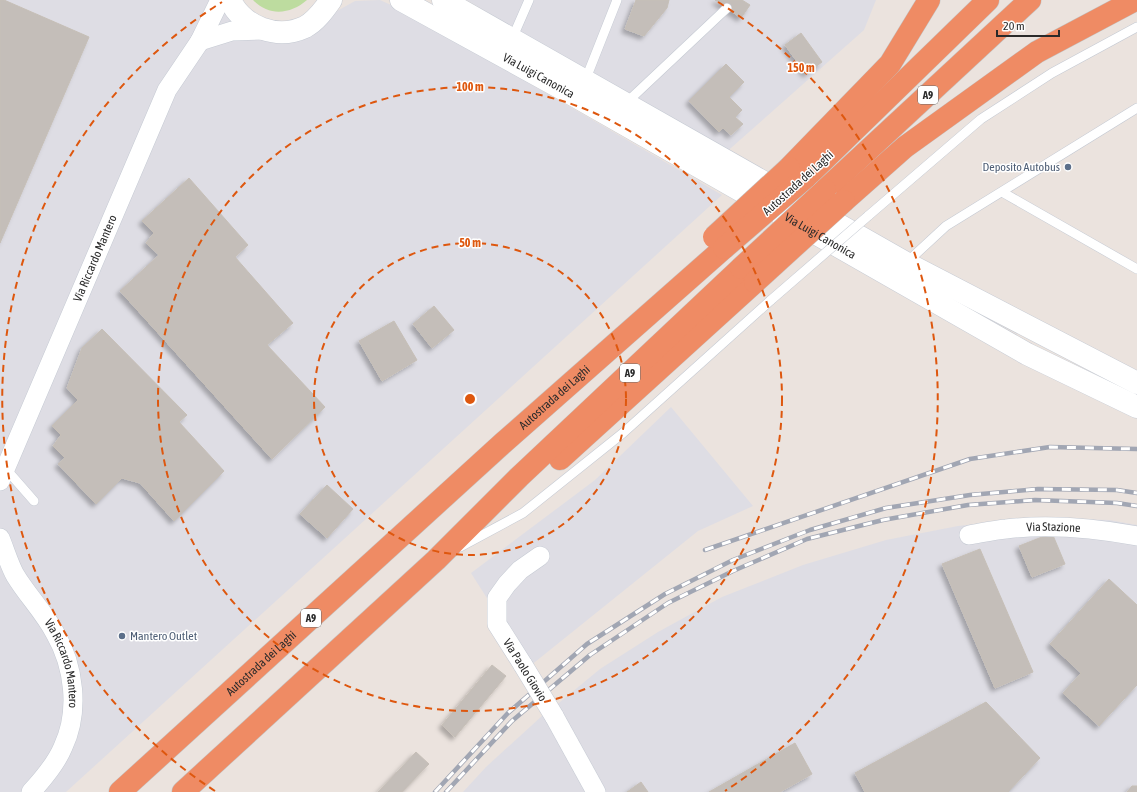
<svg xmlns="http://www.w3.org/2000/svg" width="1137" height="792" font-family="'Asap Condensed',sans-serif">
  <style>
    .industrial { fill: #dedde4 }
    .green { fill: #bddc9f }
    .building { fill: #c4beb9; stroke: #c6bfb7; filter: url(#shadow) }
    .lines { fill: none; stroke-linecap: round; stroke-linejoin: round }
    .lane-casing { stroke: #c5cad3; stroke-width: 10 }
    .street-casing { stroke: #c5cad3; stroke-width: 20 }
    .secondary-casing { stroke: #c5cad3; stroke-width: 23 }
    .highway-casing { stroke: #c3c3c3; stroke-width: 23 }
    .lane { stroke: #fff; stroke-width: 9 }
    .street { stroke: #fff; stroke-width: 19 }
    .secondary { stroke: #fff; stroke-width: 22 }
    .highway { stroke: #ef8b64; stroke-width: 22 }
    .rail-casing { stroke: #a1a6b3; stroke-width: 4.5 }
    .rail { stroke: #fff; stroke-width: 3; stroke-dasharray: 9; stroke-linecap: butt }
    .lane-bridge-casing { stroke: #c5cad3; stroke-width: 10; stroke-linecap: butt }
    .street-bridge-casing { stroke: #c5cad3; stroke-width: 20; stroke-linecap: butt }
    .highway-bridge-casing { stroke: #c3c3c3; stroke-width: 23; stroke-linecap: butt }
    .lane-bridge { stroke: #fff; stroke-width: 9 }
    .street-bridge { stroke: #fff; stroke-width: 19 }
    .highway-bridge { stroke: #ef8b64; stroke-width: 22 }
    .ring { fill: none; stroke: #de570e; stroke-width: 2; stroke-dasharray: 7 5 }
    .service-dot { fill: #5c6f8a; stroke: #fff; stroke-width: 1.5 }
    .labels { text-anchor: middle; dominant-baseline: central; stroke-width: 3; stroke-linejoin: round; paint-order: stroke }
    .shield { fill: #fff; stroke: #6a6a6a; stroke-width: 1 }
    .shield-label { font-size: 11px; font-weight: bold; fill: #2a2a2a }
    .street-label { font-size: 12px; fill: #2a2a2a; stroke: #fff }
    .service-label { font-size: 12px; fill: #4e5e75; stroke: #fff; text-anchor: end }
    .centre { fill: #de570e; stroke: #fff; stroke-width: 2 }
    .ring-label { font-size: 12px; text-anchor: middle; font-weight: bold; fill: #de570e; stroke: #fff; stroke-width: 3; stroke-linejoin: round; paint-order: stroke }
  </style>
  <defs>
    <filter id="shadow"><feDropShadow dx="-3.5" dy="3.5" stdDeviation="2" flood-color="#0004"/></filter>
  </defs>
  <rect width="100%" height="100%" fill="#ebe3de"/>
  <g class="industrial">
    <path d="M0,0H222L242,25L316,28L337,11L355,1L380,0L406,12L722,195L66,792H0Z"/>
    <path d="M467,0H876L864,30L723,155Z"/>
    <path d="M671,407L753,506L698,531L530,666L471,573L595,480Z"/>
    <path d="M1029,518L1109,520L1137,525V792H601L554,707L600,669L658,632L722,597L803,565L886,540L958,526Z"/>
    <path d="M543,715L586,792H463L486,767Z"/>
  </g>
  <path class="green" d="M253,0H307C291,14 269,17 253,0Z"/>
  <g class="building">
    <path d="M0,0H4L89,37L0,243Z"/>
    <path d="M636,0H669L667,8L644,36L625,29Z"/>
    <path d="M715,0H742L750,5L741,18Z"/>
    <path d="M801,33L822,62L806,74L785,45Z"/>
    <path d="M726,64L744,82L729,97L742,110L735,117L743,124L731,135L723,128L719,132L689,101Z"/>
    <path d="M189,178L248,245L235,257L293,323L267,345L325,407L272,459L120,291L159,255L146,243L154,233L142,221Z"/>
    <path d="M434,306L454,330L432,348L413,324Z"/>
    <path d="M394,321L417,360L382,381L359,341Z"/>
    <path d="M102,329L187,415L179,422L224,471L174,521L140,483L122,478L96,504L58,464L65,458L53,446L61,435L52,426L78,400L67,388L82,348Z"/>
    <path d="M327,485L353,509L327,538L300,514Z"/>
    <path d="M1052,533L1065,564L1032,577L1019,546Z"/>
    <path d="M980,549L1033,672L995,688L942,564Z"/>
    <path d="M1109,579L1137,605V685L1099,726L1063,693L1081,673L1050,644Z"/>
    <path d="M492,665L506,676L455,737L442,725Z"/>
    <path d="M986,702L1040,758L1008,792H865L855,773Z"/>
    <path d="M795,743L812,774L780,792H709Z"/>
    <path d="M416,752L429,764L402,792H378Z"/>
    <path d="M641,782L648,792H627Z"/>
    <path d="M1132,786H1137V792H1127Z"/>
  </g>
  <g class="lines">
    <g class="lane-casing">
      <g id="lane">
        <path d="M512,39L529,0"/>
        <path d="M585,81L617,0"/>
        <path d="M626,103L727,8"/>
        <path d="M1002,192L1137,269"/>
        <path d="M868,216L981,119L1052,73L1137,27"/>
        <path d="M906,263L946,226L1137,108"/>
        <path d="M6,469L34,501"/>
        <path d="M460,547L523,513L623,433L771,300"/>
      </g>
    </g>
    <g class="street-casing">
      <g id="street">
        <path d="M200,41L232,31L266,30"/>
        <path id="s1" d="M0,481L167,90L200,41L220,0"/>
        <path id="s2" d="M969,535C981,533 994,530 1006,529C1049,524 1094,528 1137,536"/>
        <path id="s3" d="M0,538C5,550 9,564 15,575C27,595 44,612 55,633C74,666 80,711 63,747C56,764 43,779 31,792"/>
        <path d="M523,665L497,624V598L507,584L520,570L540,556"/>
        <path d="M554,716L596,792"/>
      </g>
    </g>
    <g class="secondary-casing">
      <g id="secondary">
        <path d="M230,0C243,27 277,40 305,27C316,21 324,10 331,0"/>
        <path id="s4" d="M401,0L561,88L1027,354L1137,407"/>
        <path d="M443,0L906,263L1137,383"/>
      </g>
    </g>
    <g class="highway-casing">
      <g id="highway">
        <path d="M789,168L890,64L929,0"/>
        <path d="M805,178L988,0"/>
        <path d="M825,190L1030,0"/>
        <path d="M844,201L905,147L1037,52L1135,0"/>
        <path d="M560,459L755,282"/>
        <path id="s5" d="M120,792L503,443L724,248"/>
        <path d="M183,792L436,560L519,477L741,268"/>
      </g>
    </g>
    <use href="#lane" class="lane"/>
    <use href="#street" class="street"/>
    <use href="#secondary" class="secondary"/>
    <use href="#highway" class="highway"/>
    <g class="rail-casing">
      <g id="rail">
        <path d="M705,550L970,459L1050,447L1137,449"/>
        <path d="M435,792L508,713L587,644L665,594L733,560L810,530L886,508L970,495L1038,489L1117,490L1137,493"/>
        <path d="M446,792L512,721L590,655L668,603L733,571L807,539L883,520L968,505L1035,500L1117,503L1137,506"/>
      </g>
    </g>
    <use href="#rail" class="rail"/>
    <g class="lane-bridge-casing">
      <path id="lane-bridge" d="M771,300L868,216"/>
    </g>
    <g class="street-bridge-casing">
      <path id="street-bridge" d="M523,665L554,716"/>
    </g>
    <g class="highway-bridge-casing">
      <g id="highway-bridge">
        <path d="M714,237L789,168"/>
        <path d="M724,248L805,178"/>
        <path d="M741,268L825,190"/>
        <path d="M755,282L844,201"/>
      </g>
    </g>
    <use href="#lane-bridge" class="lane-bridge"/>
    <use href="#street-bridge" class="street-bridge"/>
    <use href="#highway-bridge" class="highway-bridge"/>
  </g>
  <g class="ring">
    <circle cx="470" cy="399" r="156"/>
    <circle cx="470" cy="399" r="312"/>
    <path d="M215 791A468 468 0 0 1 222 2M718 2A468 468 0 0 1 725 791"/>
  </g>
  <g class="service-dot">
    <circle cx="1068" cy="167" r="4"/>
    <circle cx="122" cy="636" r="4"/>
  </g>
  <g class="labels">
    <g class="shield">
      <rect x="918" y="86" width="20" height="18" rx="3"/>
      <rect x="620" y="364" width="20" height="18" rx="3"/>
      <rect x="301" y="609" width="20" height="18" rx="3"/>
    </g>
    <g class="shield-label">
      <text x="928" y="95">A9</text>
      <text x="630" y="373">A9</text>
      <text x="311" y="618">A9</text>
    </g>
    <g class="street-label">
      <text stroke="none"><textPath href="#s4" startOffset="157">Via Luigi Canonica</textPath></text>
      <text transform="translate(798 183) rotate(-42)">Autostrada dei Laghi</text>
      <text stroke="none"><textPath href="#s4" startOffset="481">Via Luigi Canonica</textPath></text>
      <text stroke="none"><textPath href="#s1" startOffset="242">Via Riccardo Mantero</textPath></text>
      <text stroke="none"><textPath href="#s5" startOffset="587">Autostrada dei Laghi</textPath></text>
      <text stroke="none"><textPath href="#s2" startOffset="85">Via Stazione</textPath></text>
      <text stroke="none"><textPath href="#s5" startOffset="191">Autostrada dei Laghi</textPath></text>
      <text stroke="none"><textPath href="#s3" startOffset="142">Via Riccardo Mantero</textPath></text>
      <text transform="translate(525 670) rotate(58)">Via Paolo Giovio</text>
    </g>
    <g class="service-label">
      <text x="1060" y="167">Deposito Autobus</text>
      <text x="130" y="636" text-anchor="start">Mantero Outlet</text>
    </g>
  </g>
  <circle cx="470" cy="399" r="6" class="centre"/>
  <g class="ring-label">
    <text x="801" y="72">150 m</text>
    <text x="470" y="91">100 m</text>
    <text x="470" y="247">50 m</text>
  </g>
  <path d="M997 30v6h62v-6" fill="none" stroke="#2a2a2a" stroke-width="2"/>
  <text x="1003" y="30" font-size="12" fill="#2a2a2a" stroke="#ffffff" stroke-width="3" paint-order="stroke">20 m</text>
</svg>
